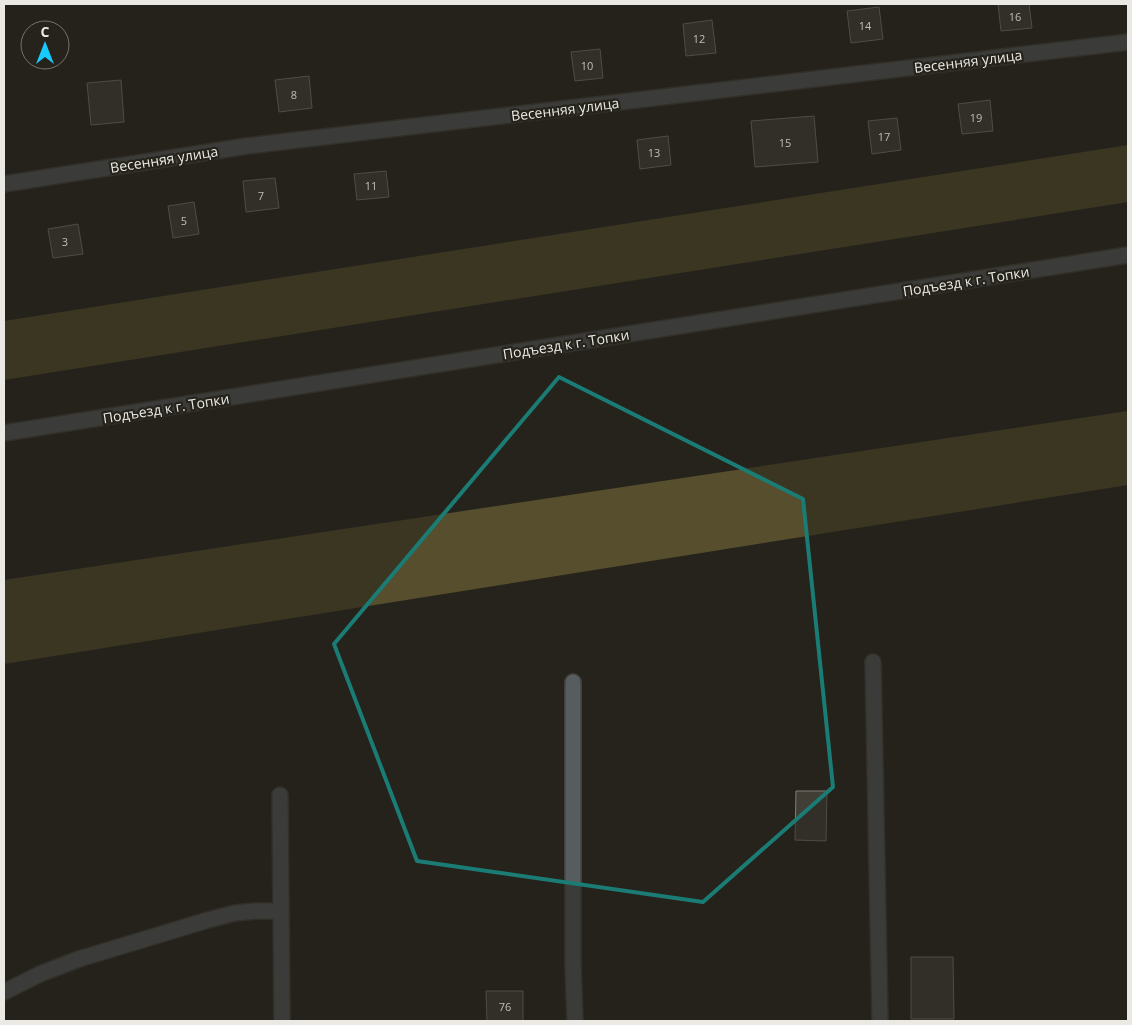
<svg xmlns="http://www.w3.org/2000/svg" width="1132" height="1025" font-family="'Open Sans',sans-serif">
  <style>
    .forest { fill: #564e2c }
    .building { fill: #403e35; stroke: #807e74 }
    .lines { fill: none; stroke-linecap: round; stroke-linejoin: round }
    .minor-casing { stroke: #413f37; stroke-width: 18 }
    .minor { stroke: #575c5e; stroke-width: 15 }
    .marked { fill: none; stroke: #1a7c74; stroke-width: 4; stroke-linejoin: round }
    .labels { text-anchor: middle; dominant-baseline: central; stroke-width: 4.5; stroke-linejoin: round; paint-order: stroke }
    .number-label { font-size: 11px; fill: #c0beb8 }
    .street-label { font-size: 14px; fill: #eae9e4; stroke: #25231b }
  </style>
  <rect width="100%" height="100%" fill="#25231b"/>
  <g class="forest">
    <path d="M1128,145V202L4,380V321Z"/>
    <path d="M1128,411V485L4,664V580Z"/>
  </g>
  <g class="building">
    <path d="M998,4H1029L1032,28L1001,31Z"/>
    <path d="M879,7L883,39L851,43L847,11Z"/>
    <path d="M712,20L716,53L686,56L683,24Z"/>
    <path d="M600,49L603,78L575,81L571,52Z"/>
    <path d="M309,76L312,108L279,112L275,80Z"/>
    <path d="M121,80L124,122L91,125L87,83Z"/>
    <path d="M990,100L993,131L962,134L958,104Z"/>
    <path d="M814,116L818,162L755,167L751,121Z"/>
    <path d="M897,118L901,150L872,154L868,121Z"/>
    <path d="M668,136L671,165L640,169L637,140Z"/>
    <path d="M386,171L389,197L357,200L354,174Z"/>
    <path d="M275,178L279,208L246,212L243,181Z"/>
    <path d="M194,202L199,234L173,238L168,206Z"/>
    <path d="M78,224L83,254L53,258L48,229Z"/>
    <path d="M796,791H827L826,841L795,840Z"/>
    <path d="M911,957H953L954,1019H911Z"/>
    <path d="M486,991H523V1021H487Z"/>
  </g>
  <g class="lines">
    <g class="minor-casing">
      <g id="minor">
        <path d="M4,184L247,146L1128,42"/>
        <path d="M4,433L1128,255"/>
        <path d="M873,662L880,1021"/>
        <path d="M573,682V963L575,1021"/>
        <path d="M280,795L282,1021"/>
        <path d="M4,992L40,974L79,959L208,920L235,913L256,911H281"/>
      </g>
    </g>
    <use href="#minor" class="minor"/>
  </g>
  <path d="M0 0H1132V1025H0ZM559,377L803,499L833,787L703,902L417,861L334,644Z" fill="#25231b" fill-opacity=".55" fill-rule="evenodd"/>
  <path class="marked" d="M559,377L803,499L833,787L703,902L417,861L334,644Z"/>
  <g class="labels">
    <g class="number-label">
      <text x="1015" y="16">16</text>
      <text x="865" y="25">14</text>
      <text x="699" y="38">12</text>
      <text x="587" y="65">10</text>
      <text x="294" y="94">8</text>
      <text x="976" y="117">19</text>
      <text x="884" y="136">17</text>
      <text x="785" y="142">15</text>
      <text x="654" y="152">13</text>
      <text x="371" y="185">11</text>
      <text x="261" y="195">7</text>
      <text x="184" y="220">5</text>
      <text x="65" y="241">3</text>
      <text x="505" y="1006">76</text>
    </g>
    <g class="street-label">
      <text transform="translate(968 61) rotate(-7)">Весенняя улица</text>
      <text transform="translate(565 109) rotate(-7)">Весенняя улица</text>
      <text transform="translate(164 159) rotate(-9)">Весенняя улица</text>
      <text transform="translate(966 281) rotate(-9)">Подъезд к г. Топки</text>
      <text transform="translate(566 344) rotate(-9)">Подъезд к г. Топки</text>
      <text transform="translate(166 408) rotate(-9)">Подъезд к г. Топки</text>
    </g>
  </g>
  <rect width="1132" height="1025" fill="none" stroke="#eae9e4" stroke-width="10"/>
  <g transform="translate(45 45)"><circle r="24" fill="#25231b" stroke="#74726b"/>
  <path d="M0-4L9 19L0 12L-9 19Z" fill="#18cafc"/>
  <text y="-8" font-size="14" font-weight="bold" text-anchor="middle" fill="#eae9e4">С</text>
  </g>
</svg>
